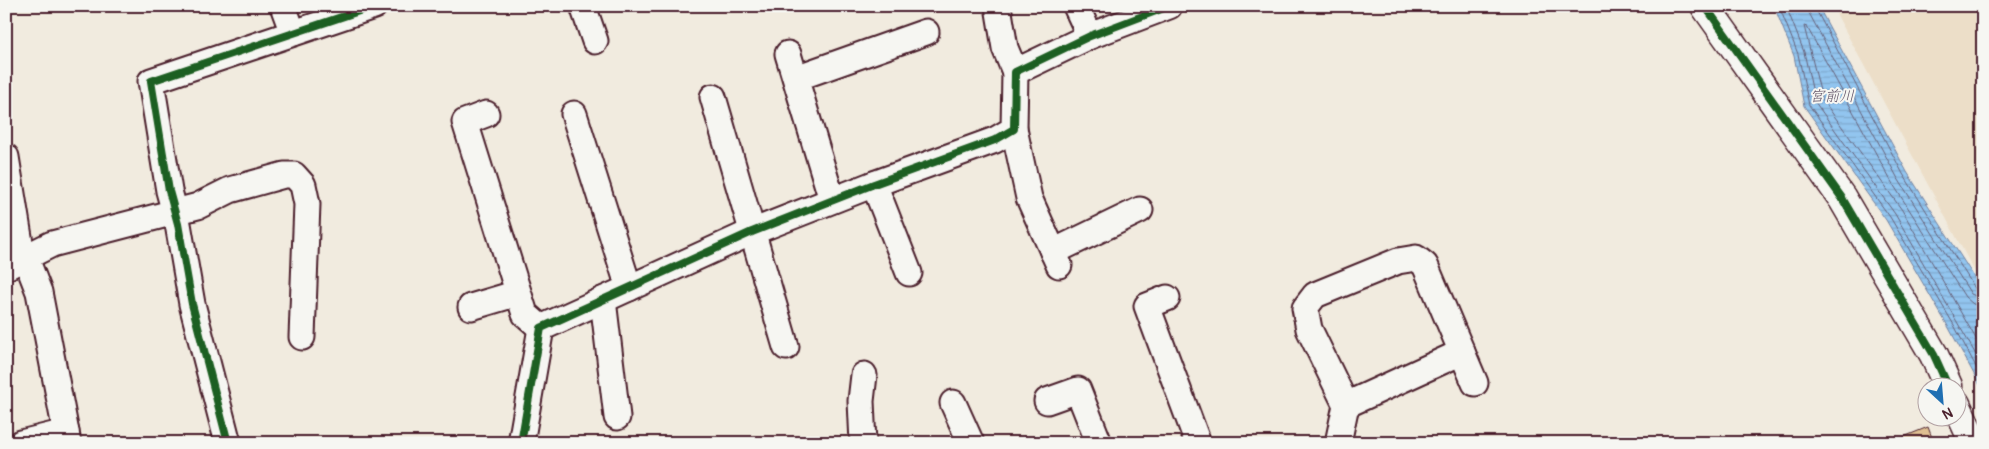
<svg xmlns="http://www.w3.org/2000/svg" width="1989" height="449" font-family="Pangolin,'Klee One',sans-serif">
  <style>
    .built { fill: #ecdec8 }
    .water { fill: url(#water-rules); stroke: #7583a1 }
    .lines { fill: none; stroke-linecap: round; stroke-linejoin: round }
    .shore { stroke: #676179; stroke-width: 1 }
    .building { fill: #dfbf92; stroke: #4a1f2b }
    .minor-casing { stroke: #4a1f2b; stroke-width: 29 }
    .tertiary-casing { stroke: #4a1f2b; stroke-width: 31 }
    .minor { stroke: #f6f6f2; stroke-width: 25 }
    .tertiary { stroke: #f6f6f2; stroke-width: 28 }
    .cycleway-casing { stroke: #f6f6f2; stroke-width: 11 }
    .cycleway { stroke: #1b5e20; stroke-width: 8 }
    .labels { text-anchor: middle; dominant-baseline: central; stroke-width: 4; stroke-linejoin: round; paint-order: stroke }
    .water-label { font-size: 15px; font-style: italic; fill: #605166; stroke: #f6f6f2 }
  </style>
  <defs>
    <pattern id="water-rules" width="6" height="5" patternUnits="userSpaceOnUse" patternTransform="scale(1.25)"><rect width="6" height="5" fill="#92c5ef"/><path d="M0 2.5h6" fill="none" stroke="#7fa9cd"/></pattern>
  </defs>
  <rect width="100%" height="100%" fill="#f1ebdf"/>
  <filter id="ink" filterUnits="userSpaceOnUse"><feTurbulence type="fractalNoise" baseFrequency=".02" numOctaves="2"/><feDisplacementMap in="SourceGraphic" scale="10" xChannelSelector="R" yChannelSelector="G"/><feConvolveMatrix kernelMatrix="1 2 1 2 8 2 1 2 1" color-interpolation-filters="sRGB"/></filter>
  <g filter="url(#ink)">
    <path class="built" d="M1832,6H1983V287Z"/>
    <path class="water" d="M1774,6H1818L1907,172L1983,291V391L1949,328L1886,220L1804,106L1794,56Z"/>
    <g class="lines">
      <g class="shore">
        <path d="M1779,6L1798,54L1809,105L1890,217L1954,325L1983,380"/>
        <path d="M1786,6L1804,52L1815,102L1895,214L1983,367"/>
        <path d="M1807,6L1809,13L1897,177L1971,294L1983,299"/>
        <path d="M1814,6L1903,174L1976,290L1983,293"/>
        <path d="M1983,306L1973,304L1965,297L1891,181L1807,27L1804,26L1822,99L1902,210L1983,351"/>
      </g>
    </g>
    <path class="building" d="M1928,427L1934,443H1889Z"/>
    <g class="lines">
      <g class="minor-casing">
        <g id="minor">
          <path d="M283,6L293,33"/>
          <path d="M583,6L595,41"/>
          <path d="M998,6L1005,48L1015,72"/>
          <path d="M1076,6L1090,36"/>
          <path d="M788,54L832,200"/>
          <path d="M796,78L926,32"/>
          <path d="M713,97L786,347"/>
          <path d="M486,114L465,122L525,314L541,328"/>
          <path d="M574,114L629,288"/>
          <path d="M1014,129L1029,198L1059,265"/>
          <path d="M6,157L20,243L39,292L68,443"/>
          <path d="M874,184L909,273"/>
          <path d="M1053,252L1140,210"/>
          <path d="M6,267L52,244L198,206L230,190L284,175H294L303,185L307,204L302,337"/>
          <path d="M1167,298L1147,306L1198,443"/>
          <path d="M603,300L617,417"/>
          <path d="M471,307L518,293"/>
          <path d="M1047,401L1078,390L1099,443"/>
          <path d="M953,403L971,443"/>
          <path d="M1346,405L1462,352"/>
          <path d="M21,443L66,432"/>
          <path d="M228,443L192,304L178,224L169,191L151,81L374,6"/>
          <path d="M521,443L541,328L752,232L874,184L995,140L1014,129L1015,72L1090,36L1169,6"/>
          <path d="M863,443L861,401L864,375"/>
          <path d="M1338,443L1346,405L1309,329L1305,308L1315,295L1398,261L1416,258L1425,265L1475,383"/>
        </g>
      </g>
      <g class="tertiary-casing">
        <g id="tertiary">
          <path d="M1705,6L1842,198L1934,355L1948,386"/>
          <path d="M1956,404L1974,443"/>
        </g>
      </g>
      <use href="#minor" class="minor"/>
      <use href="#tertiary" class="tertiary"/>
      <g class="cycleway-casing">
        <g id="cycleway">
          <path d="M1705,6L1842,198L1934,355L1948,386"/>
          <path d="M228,443L192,304L178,224L169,191L151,81L374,6"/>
          <path d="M521,443L541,328L752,232L874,184L995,140L1014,129L1015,72L1090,36L1169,6"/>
        </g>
      </g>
      <use href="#cycleway" class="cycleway"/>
    </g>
  </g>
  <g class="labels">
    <g class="water-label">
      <text x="1832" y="96">宮前川</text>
    </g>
  </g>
  <rect width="1989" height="449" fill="none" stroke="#f6f6f2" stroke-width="25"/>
  <rect x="12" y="12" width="1964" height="424" fill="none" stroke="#4a1f2b" stroke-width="2" filter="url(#ink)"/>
  <g transform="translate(1942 402) rotate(154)"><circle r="24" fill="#f6f6f2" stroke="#b1a0a2"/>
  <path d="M0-4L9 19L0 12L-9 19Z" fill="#1f6fb2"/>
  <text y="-8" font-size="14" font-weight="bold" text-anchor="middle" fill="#4a1f2b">N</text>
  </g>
</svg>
